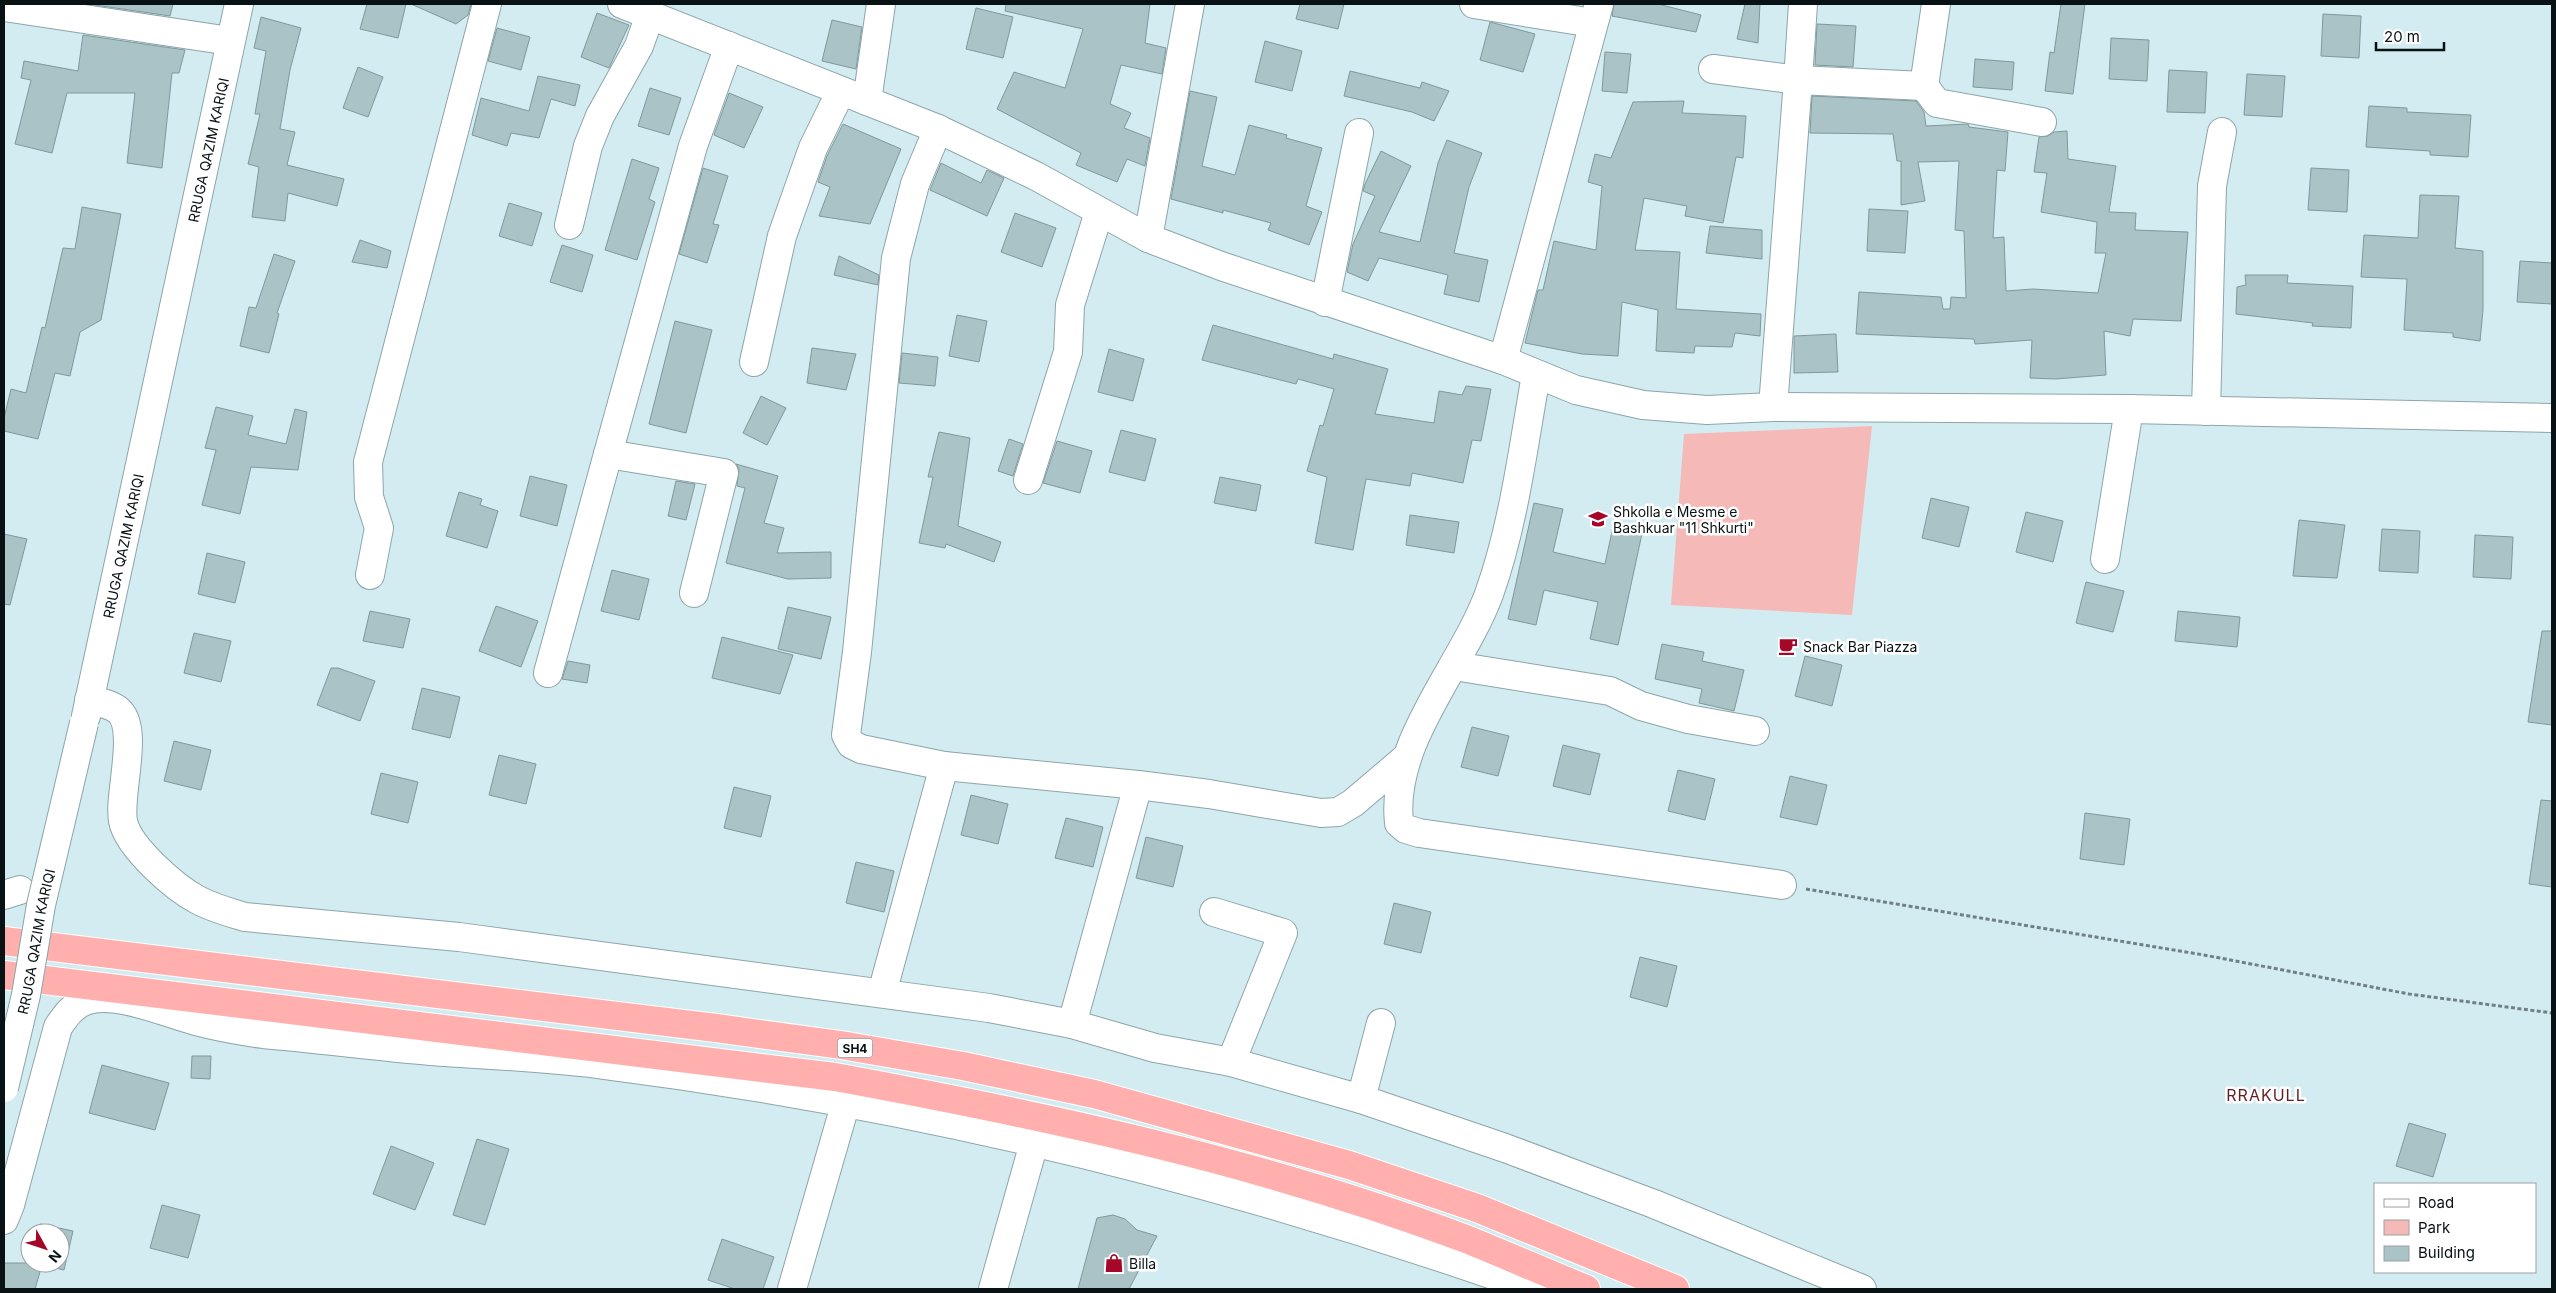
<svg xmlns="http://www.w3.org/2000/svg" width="2556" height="1293" font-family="Inter,sans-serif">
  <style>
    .green { fill: #f5b9b7 }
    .building { fill: #aac3c7; stroke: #80989c }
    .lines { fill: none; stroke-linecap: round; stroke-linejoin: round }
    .minor-casing { stroke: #8da5a9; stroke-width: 30 }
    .highway-casing { stroke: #fff; stroke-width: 30 }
    .path { stroke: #6f8184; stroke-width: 3; stroke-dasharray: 4 2.5; stroke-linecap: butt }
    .minor { stroke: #fff; stroke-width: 28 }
    .highway { stroke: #ffb0ae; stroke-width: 28 }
    .minor-bridge-casing { stroke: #8da5a9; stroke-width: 30; stroke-linecap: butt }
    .minor-bridge { stroke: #fff; stroke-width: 28 }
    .labels { text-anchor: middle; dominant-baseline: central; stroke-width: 5; stroke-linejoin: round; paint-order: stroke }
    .shield { fill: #fff; stroke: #52585a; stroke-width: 1 }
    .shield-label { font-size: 12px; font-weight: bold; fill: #081113 }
    .street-label { font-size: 14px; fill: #081113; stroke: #fff }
    .poi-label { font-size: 14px; fill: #081113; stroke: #fff; text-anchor: start }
    .quarter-label { font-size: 16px; letter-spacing: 1px; fill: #641e22; stroke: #fff }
  </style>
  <rect width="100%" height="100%" fill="#d3ecf1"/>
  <path class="green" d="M1872,426L1852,615L1671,605L1684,434Z"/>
  <g class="building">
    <path d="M88,4H173L170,16Z"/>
    <path d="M367,4H406L398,38L360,29Z"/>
    <path d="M411,4H471L468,15L456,24Z"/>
    <path d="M1006,4H1150L1145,43L1166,48L1162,74L1121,65L1110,104L1131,113L1124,128L1150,138L1145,166L1127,159L1117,182L1076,165L1081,153L997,109L1014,72L1065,88L1083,29L1005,11Z"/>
    <path d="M1300,4H1344L1338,29L1296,19Z"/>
    <path d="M1614,4H1658L1701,15L1696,32L1612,16Z"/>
    <path d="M1745,4H1760L1758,43L1737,39Z"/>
    <path d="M2061,4H2085L2073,94L2045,91L2050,52L2054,53Z"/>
    <path d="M976,8L1013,17L1003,58L966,49Z"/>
    <path d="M597,13L629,25L609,68L581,57Z"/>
    <path d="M2323,14L2361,16L2359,58L2321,56Z"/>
    <path d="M261,17L301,28L290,70L280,129L295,132L287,165L344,179L337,206L288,193L285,221L252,217L259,167L248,164L260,114H255L266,51L254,48Z"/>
    <path d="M832,20L862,27L856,69L822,61Z"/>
    <path d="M1490,22L1535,34L1523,72L1480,60Z"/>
    <path d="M1817,24L1856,26L1853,67L1815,65Z"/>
    <path d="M497,28L530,37L521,70L488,61Z"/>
    <path d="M83,35L185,50L179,73H172L162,168L127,163L135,93H67L52,153L15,144L31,80L21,78L24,61L78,71Z"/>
    <path d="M2111,38L2149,40L2147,81L2109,79Z"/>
    <path d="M1265,41L1302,51L1292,91L1255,82Z"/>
    <path d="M1605,52L1631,54L1627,93L1602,91Z"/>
    <path d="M1975,59L2014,62L2012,90L1973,87Z"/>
    <path d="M358,67L383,77L368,117L343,108Z"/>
    <path d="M2169,70L2207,72L2205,113L2167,112Z"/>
    <path d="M1350,71L1420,88L1422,82L1449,91L1434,121L1412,112L1344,96Z"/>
    <path d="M2247,74L2285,76L2282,117L2244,115Z"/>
    <path d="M538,76L580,85L575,106L551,99L539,138L511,133L507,146L472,135L481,98L529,111Z"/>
    <path d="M650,88L681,98L669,135L638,126Z"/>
    <path d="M1190,91L1217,97L1202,166L1235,175L1249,125L1287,135L1286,138L1322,148L1306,206L1322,212L1309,245L1268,230L1271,223L1223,210V213L1171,199Z"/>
    <path d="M729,93L763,107L744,148L714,135Z"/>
    <path d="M1812,96L1916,101L1924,112L1926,126L1968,124L1969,127L2008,132L2005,171L1997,170L1993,238L2004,237L2006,291L2033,289L2098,293L2106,253H2095L2097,222L2041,212L2047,173L2034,172L2039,137L2048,136L2054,132L2067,131L2068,159L2116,166L2109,212L2136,213L2135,230L2188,232L2181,321L2133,319L2130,336L2104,331L2106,375L2055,379L2030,378L2032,340L1975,344L1974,339L1856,334L1859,292L1941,297L1943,309H1950L1951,297L1966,298L1964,231L1955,230L1959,161L1918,162L1925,201L1901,205V161H1897L1893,134L1810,133Z"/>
    <path d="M1684,101L1682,113L1746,116L1743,158L1736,157L1723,223L1685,216L1687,206L1644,198L1635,250L1680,252L1676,309L1761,314L1760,336L1735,333L1732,347L1695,346L1694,353L1656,351L1658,310L1622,302L1618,356L1582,354L1525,343L1538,290H1543L1554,241L1596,250L1602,186L1588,182L1595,154L1611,158L1633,102Z"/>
    <path d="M2369,106L2407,108V112L2471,115L2468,157L2430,155V151L2366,147Z"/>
    <path d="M843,124L901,149L870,224L819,216L830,187L818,182L819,179L827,156Z"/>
    <path d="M1447,140L1482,153L1469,187L1454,253L1488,260L1479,302L1444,294L1448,275L1379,258L1368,281L1347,272L1353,244L1375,196L1363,191L1365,184L1381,151L1411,166L1379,232L1420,242L1438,163Z"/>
    <path d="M632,159L659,168L649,199L655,202L637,260L605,250Z"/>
    <path d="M941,163L981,183L987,170L1004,178L987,216L930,190Z"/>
    <path d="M703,168L728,176L713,224L719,225L707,263L679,254Z"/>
    <path d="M2311,168L2349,170L2347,212L2308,210Z"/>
    <path d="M2420,195L2459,196L2455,248L2483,251V310L2480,341L2453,337V333L2404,330L2407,279L2361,277L2364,235L2418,238Z"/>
    <path d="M509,203L542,213L532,246L499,236Z"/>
    <path d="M82,207L121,214L101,320L80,332L70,376L55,373L38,439L4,431V418L11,389L26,393L42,327L45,328L63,248L75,249Z"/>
    <path d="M1869,209L1908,211L1905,253L1867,251Z"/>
    <path d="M1015,213L1056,228L1042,267L1001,252Z"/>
    <path d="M1710,226L1762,230V259L1706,253Z"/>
    <path d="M360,240L391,251L387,268L352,262Z"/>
    <path d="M562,245L593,255L582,292L550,282Z"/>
    <path d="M274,254L295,261L277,313L279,314L269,353L240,346L249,307L256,308Z"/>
    <path d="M839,256L879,275L878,285L834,275Z"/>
    <path d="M2520,261L2552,263V304L2517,302Z"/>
    <path d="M2245,275H2288L2287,283L2353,286L2351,328L2312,326L2313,323L2236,314L2237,287L2246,285Z"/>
    <path d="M957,315L987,321L979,362L949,356Z"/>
    <path d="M675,321L712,330L686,433L649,424Z"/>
    <path d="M1213,325L1333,359L1334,354L1388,369L1375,414L1434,423L1439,391L1462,395L1466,386L1491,389L1481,441L1472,440L1463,483L1412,473L1410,486L1366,479L1353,550L1315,543L1327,477L1307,471L1320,425L1323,426L1334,389L1298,379L1296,384L1202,360Z"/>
    <path d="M1836,334L1838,372L1794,373V336Z"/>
    <path d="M812,348L856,354L846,390L807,383Z"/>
    <path d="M1109,349L1144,359L1133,401L1098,392Z"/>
    <path d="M902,353L938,357L935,386L899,383Z"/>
    <path d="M761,396L786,408L767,445L743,433Z"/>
    <path d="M216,407L253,416L248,435L286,444L295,409L307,412L298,470L251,467L240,514L202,505L216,450L205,448Z"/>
    <path d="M1121,430L1156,439L1145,481L1109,472Z"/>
    <path d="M939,432L970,438L958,526L1001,542L994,562L946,544L945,548L919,543L933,477H928Z"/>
    <path d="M1009,439L1023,444L1013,476L998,471Z"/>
    <path d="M1057,441L1092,451L1080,493L1043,483Z"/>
    <path d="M736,464L778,476L764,523L784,528L777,553L831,552V578L788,579L726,563L745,488L737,486L739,469Z"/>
    <path d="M530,476L567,485L557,526L520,516Z"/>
    <path d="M1220,477L1261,485L1256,511L1214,503Z"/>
    <path d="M676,481L695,484L686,520L668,516Z"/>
    <path d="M459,492L482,499L480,505L498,511L487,548L446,536Z"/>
    <path d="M1931,498L1969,507L1959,547L1922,538Z"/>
    <path d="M1534,503L1563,509L1553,552L1605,564L1614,522L1643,529L1618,645L1590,639L1598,602L1544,590L1536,625L1508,619Z"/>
    <path d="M2026,512L2063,521L2053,562L2016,552Z"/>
    <path d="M1410,515L1459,522L1454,553L1406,545Z"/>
    <path d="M2299,520L2345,525L2337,578L2293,576Z"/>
    <path d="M2382,529L2420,531L2418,573L2379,571Z"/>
    <path d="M4,534L27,539L10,605L4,604Z"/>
    <path d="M2475,535L2513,537L2511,579L2473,577Z"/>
    <path d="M207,553L245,562L235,603L198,594Z"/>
    <path d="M612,570L649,579L639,620L601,611Z"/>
    <path d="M2086,582L2124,591L2113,632L2076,623Z"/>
    <path d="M496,606L538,621L521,667L479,651Z"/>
    <path d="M788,607L831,617L821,659L778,649Z"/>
    <path d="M370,611L410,619L403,648L363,641Z"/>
    <path d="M2178,611L2240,617L2237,647L2175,641Z"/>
    <path d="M2542,631H2552V725L2528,722Z"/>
    <path d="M194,633L231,641L221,682L184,673Z"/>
    <path d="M722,637L793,655L780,694L712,678Z"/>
    <path d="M1662,644L1704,652L1702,661L1744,670L1734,711L1699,703L1702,689L1655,679Z"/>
    <path d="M1805,656L1842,665L1832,706L1795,696Z"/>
    <path d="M568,661L590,665L587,683L562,679Z"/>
    <path d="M331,668H338L375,681L360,721L317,705Z"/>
    <path d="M422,688L460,697L450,738L412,729Z"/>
    <path d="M1472,727L1509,736L1498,776L1461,767Z"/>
    <path d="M174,741L211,750L201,790L164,781Z"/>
    <path d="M1563,745L1600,754L1590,795L1553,786Z"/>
    <path d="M499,755L536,764L526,804L489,795Z"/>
    <path d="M1678,770L1715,779L1705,820L1668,811Z"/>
    <path d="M381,773L418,782L408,823L371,814Z"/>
    <path d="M1790,776L1827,785L1817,825L1780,817Z"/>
    <path d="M734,787L771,796L761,837L724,828Z"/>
    <path d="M971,795L1008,804L998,844L961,835Z"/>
    <path d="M2541,800L2552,801V887L2529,884Z"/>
    <path d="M2085,813L2130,819L2124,865L2080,859Z"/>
    <path d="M1066,818L1103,827L1093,867L1055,858Z"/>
    <path d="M1146,837L1183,846L1173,887L1136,878Z"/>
    <path d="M856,862L894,871L884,912L846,903Z"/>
    <path d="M1394,903L1431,912L1421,953L1384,944Z"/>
    <path d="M1640,957L1677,966L1667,1007L1630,997Z"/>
    <path d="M192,1056H211L210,1079L191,1078Z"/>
    <path d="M102,1065L169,1083L155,1130L89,1113Z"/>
    <path d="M2409,1123L2446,1134L2433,1177L2396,1166Z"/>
    <path d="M477,1139L509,1149L485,1225L453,1215Z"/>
    <path d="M391,1146L434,1163L415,1210L373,1194Z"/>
    <path d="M162,1205L200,1215L188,1258L150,1248Z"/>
    <path d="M1113,1215L1125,1219L1137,1230L1157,1236L1129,1289H1078L1097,1218Z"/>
    <path d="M40,1224L73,1231L64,1270L42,1265L35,1289H4V1263H60V1233H38Z"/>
    <path d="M722,1239L774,1257L763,1289H735L708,1280Z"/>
  </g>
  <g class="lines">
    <g class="minor-casing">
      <g id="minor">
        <path d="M622,4L938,129L1036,176L1148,238L1221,266L1503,360L1576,390L1643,405L1707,410L1773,407L2129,409L2552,418"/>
        <path d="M1474,4L1593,23"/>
        <path d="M4,7L230,41"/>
        <path d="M1713,69L1798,80L1803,4"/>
        <path d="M1924,86L1937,103L2042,122"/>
        <path d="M867,101L881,4"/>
        <path d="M938,129L915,184L896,258L857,652L846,735L851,744L861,749L944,766L1138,785L1209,794L1321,813L1338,812L1353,803L1407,757"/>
        <path d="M569,225L588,146L600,116L639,46L650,15"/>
        <path d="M1148,238L1190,4"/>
        <path d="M1325,302L1359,133"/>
        <path d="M1503,360L1599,4"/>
        <path d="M754,362L782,236L813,148L841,91"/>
        <path d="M1536,375C1523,448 1514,524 1489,594C1462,667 1390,742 1399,823L1406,829L1419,833L1782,885"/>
        <path d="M1773,407L1798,80L1924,86L1936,4"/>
        <path d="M2206,411L2212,186L2222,132"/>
        <path d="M1028,480L1068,352L1070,305L1099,212"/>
        <path d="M2105,559L2129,409"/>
        <path d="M370,575L379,528L369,497L368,462L487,4"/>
        <path d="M694,593L724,473L608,454L693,146L729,46"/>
        <path d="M1454,666L1610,691L1641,706L1688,719L1755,731"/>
        <path d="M548,673L608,454"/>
        <path d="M89,700C99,702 110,704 118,710C140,728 118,794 123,821C128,847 175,888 198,900C213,908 228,912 245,917L459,937L989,1008L1072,1024L1155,1048L1231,1062L1361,1099L1505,1148L1654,1204L1862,1289"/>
        <path id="s1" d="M86,716L239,4"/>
        <path d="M4,895L20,890"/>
        <path d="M1214,912L1283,933L1231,1062"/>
        <path d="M882,993L944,766"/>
        <path d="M1072,1024L1138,785"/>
        <path d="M1361,1099L1381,1023"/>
        <path d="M4,1220L10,1205L58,1027C65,1017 72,1006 85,1001C114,990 166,1013 196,1021C218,1027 241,1031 263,1034C319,1039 375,1046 431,1051C486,1055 543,1057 598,1064C916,1104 1231,1182 1533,1289"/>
        <path d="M792,1289L846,1102"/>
        <path d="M993,1289L1034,1143"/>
      </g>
    </g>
    <g class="highway-casing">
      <g id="highway">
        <path d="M4,941L716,1028L841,1045L963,1066L1094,1094L1349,1165L1477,1208L1675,1289"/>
        <path d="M4,975L835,1077C1048,1116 1262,1162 1466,1239C1506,1255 1546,1273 1586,1289"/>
      </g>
    </g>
    <path class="path" d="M1806,889L2204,955L2409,994L2552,1013"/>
    <use href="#minor" class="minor"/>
    <use href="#highway" class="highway"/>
    <g class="minor-bridge-casing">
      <g id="minor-bridge">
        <path id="s2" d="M4,1088L26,995L41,905L84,723"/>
      </g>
    </g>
    <use href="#minor-bridge" class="minor-bridge"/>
  </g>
  <defs>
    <g id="school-bare" transform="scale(1.5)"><path d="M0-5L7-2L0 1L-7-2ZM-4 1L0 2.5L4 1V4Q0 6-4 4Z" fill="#a40727" stroke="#fff" stroke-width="2.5" paint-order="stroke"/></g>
    <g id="cafe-bare" transform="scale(1.5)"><path d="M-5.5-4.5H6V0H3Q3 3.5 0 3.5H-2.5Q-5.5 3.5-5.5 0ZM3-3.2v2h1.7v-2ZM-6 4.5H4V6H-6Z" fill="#a40727" stroke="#fff" stroke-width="2.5" paint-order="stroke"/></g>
    <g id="shop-bare" transform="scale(1.5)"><path d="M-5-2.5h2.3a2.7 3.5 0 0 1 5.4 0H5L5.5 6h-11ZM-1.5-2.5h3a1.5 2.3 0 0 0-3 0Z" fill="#a40727" stroke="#fff" stroke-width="2.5" paint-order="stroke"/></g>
  </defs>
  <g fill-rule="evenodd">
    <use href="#school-bare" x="1598" y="519"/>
    <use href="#cafe-bare" x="1788" y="646"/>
    <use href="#shop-bare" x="1114" y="1263"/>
  </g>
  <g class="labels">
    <rect class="shield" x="837.5" y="1038.5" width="35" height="19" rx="4"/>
    <g class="shield-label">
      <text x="855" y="1048">SH4</text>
    </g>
    <g class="street-label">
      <text stroke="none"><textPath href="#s1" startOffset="579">RRUGA QAZIM KARIQI</textPath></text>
      <text stroke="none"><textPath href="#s1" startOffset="174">RRUGA QAZIM KARIQI</textPath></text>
      <text stroke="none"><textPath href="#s2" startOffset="150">RRUGA QAZIM KARIQI</textPath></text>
    </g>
    <g class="poi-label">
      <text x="1613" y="511">Shkolla e Mesme e<tspan x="1613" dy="16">Bashkuar "11 Shkurti"</tspan></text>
      <text x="1803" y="646">Snack Bar Piazza</text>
      <text x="1129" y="1263">Billa</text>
    </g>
    <g class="quarter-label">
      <text x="2266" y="1095">RRAKULL</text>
    </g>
  </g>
  <rect width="2556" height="1293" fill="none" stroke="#081113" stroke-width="10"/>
  <rect x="2374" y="1183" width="162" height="90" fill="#ffffff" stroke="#9ca0a1"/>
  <rect x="2384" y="1199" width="25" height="8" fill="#ffffff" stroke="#9ca0a1"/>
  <text x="2418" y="1208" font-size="15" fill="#081113">Road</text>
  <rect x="2384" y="1220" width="25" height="15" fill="#f5b9b7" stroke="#9ca0a1"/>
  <text x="2418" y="1233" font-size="15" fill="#081113">Park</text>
  <rect x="2384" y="1246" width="25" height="15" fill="#aac3c7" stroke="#9ca0a1"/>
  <text x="2418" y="1258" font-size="15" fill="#081113">Building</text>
  <g transform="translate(45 1248) rotate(130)"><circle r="24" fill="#ffffff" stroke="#9ca0a1"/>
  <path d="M0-4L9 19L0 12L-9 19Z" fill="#a40727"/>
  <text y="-8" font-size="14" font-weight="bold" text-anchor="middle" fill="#081113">N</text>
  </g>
  <path d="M2376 42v8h68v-8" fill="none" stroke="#081113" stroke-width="2.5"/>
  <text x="2384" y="42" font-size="15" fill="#081113" stroke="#ffffff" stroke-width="4" paint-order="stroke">20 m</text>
</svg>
